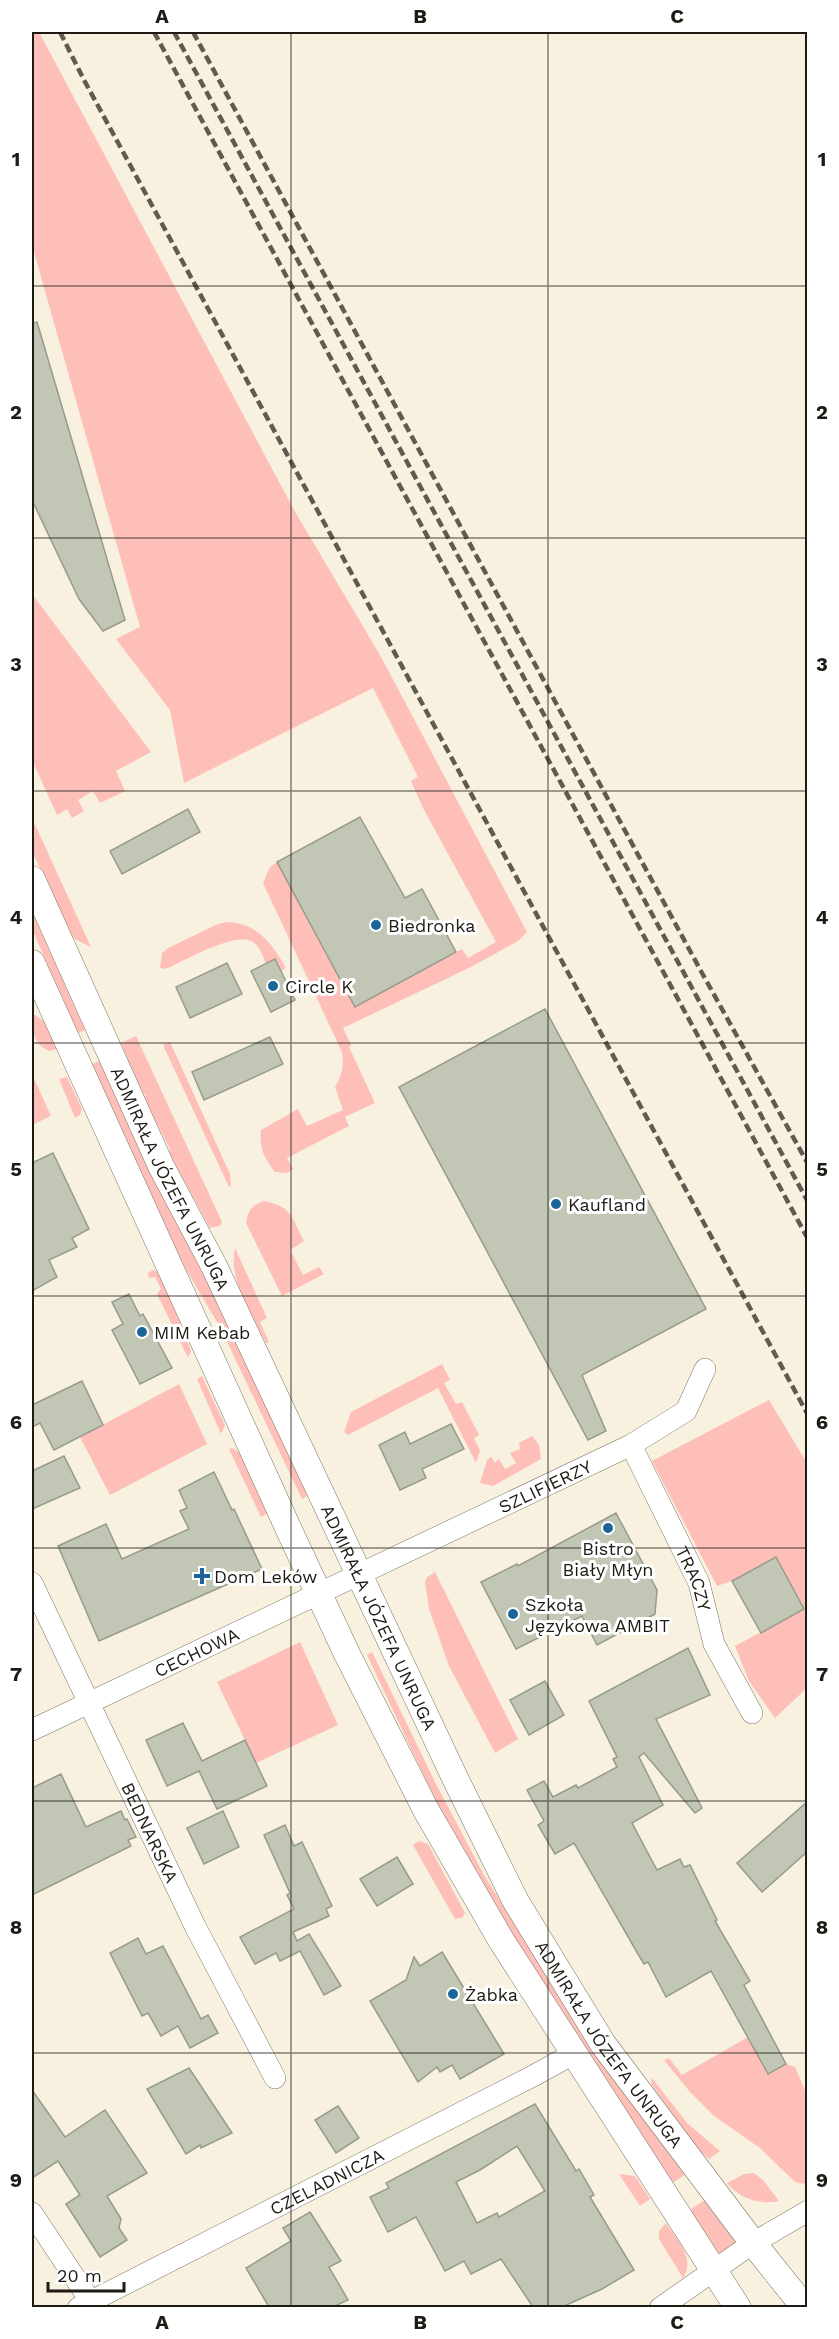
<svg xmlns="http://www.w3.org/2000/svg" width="839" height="2339" font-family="'Work Sans',sans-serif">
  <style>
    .green { fill: #febfb9 }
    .building { fill: #c1c6b5; stroke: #979b8a; stroke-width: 1.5; fill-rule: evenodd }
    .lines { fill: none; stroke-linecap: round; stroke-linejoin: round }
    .minor-casing { stroke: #7c7666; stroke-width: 22 }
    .tertiary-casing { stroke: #7c7666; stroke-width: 27 }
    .minor { stroke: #fff; stroke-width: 21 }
    .tertiary { stroke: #fff; stroke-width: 26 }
    .rail { stroke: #5e5b50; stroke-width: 4.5; stroke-dasharray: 9 4.5; stroke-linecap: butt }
    .grid { fill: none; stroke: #1d1b14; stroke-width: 1.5; stroke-opacity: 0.55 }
    .poi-dot { fill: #1d6599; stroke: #fff; stroke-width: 2 }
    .labels { text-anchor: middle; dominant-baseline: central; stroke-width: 6; stroke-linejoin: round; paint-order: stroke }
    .poi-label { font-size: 18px; fill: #1d1b14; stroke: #fff; text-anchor: start }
    .street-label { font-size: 18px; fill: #1d1b14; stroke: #fff }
    .neatline { fill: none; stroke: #1d1b14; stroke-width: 2 }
    .grid-label { font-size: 20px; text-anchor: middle; font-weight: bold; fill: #1d1b14 }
  </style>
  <rect width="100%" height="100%" fill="#f8f1df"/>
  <g class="green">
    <path d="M32,32H39L294,510L380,655L527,932L518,941L471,967L343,1028L351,1045L349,1047L375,1103L345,1117L349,1126L287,1158L293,1169L287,1173L275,1172C264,1158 259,1148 261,1130L298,1109L307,1126L343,1110L335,1087C342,1075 344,1066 342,1052L263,883L270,867L277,862L355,1006L462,949L468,958L496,942L423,808L411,781L418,777L373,688L184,783L170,710L116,639L140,627L32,245Z"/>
    <path d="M32,594L151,752L116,771L125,791L100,803L93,791L78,800L84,811L72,818L67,809L57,815L32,760Z"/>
    <path d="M32,818L91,947L75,939L69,931L32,851Z"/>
    <path d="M32,912L85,1030L78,1033L32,929Z"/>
    <path d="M227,922C257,923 272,943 286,968L281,971L275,960L266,964C263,956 259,944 251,941C232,933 186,960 168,968L162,969L160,967L162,953L168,948L218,924Z"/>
    <path d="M32,1013L45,1022L57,1049L50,1051C33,1046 31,1028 32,1013Z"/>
    <path d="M136,1036L222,1222L220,1226L210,1228L169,1153L170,1149L144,1099L146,1095L142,1093L121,1043Z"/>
    <path d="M170,1042L230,1174L231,1187L228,1185L163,1045Z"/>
    <path d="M99,1061L168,1207L204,1273L310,1494L302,1499L220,1327L181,1261L90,1065Z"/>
    <path d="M32,1074L51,1116L32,1125Z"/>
    <path d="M67,1077L82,1109L80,1115L75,1118L59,1079Z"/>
    <path d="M264,1201C292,1206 292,1218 304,1241L290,1250L303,1275L319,1267L324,1274L282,1296L246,1223C248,1210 252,1205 264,1201Z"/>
    <path d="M235,1248L267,1318L260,1322L269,1342L266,1343C252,1315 228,1281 235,1248Z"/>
    <path d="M153,1270L162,1274L191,1351L188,1358L157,1294L161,1289L155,1277L149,1278L148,1273Z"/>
    <path d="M442,1364L450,1380L444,1383L456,1404L462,1402L479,1435L474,1438L480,1451L476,1463L438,1388L348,1435L344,1432L351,1412Z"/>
    <path d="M202,1376L225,1425L221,1434L197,1379Z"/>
    <path d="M179,1384L207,1444L110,1495L80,1437Z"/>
    <path d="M769,1400L807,1463V1688L775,1718L749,1681L735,1646L804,1609L775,1557L732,1581L717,1586L652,1461Z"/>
    <path d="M532,1436L539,1445L541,1459L493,1486L480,1483L487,1460L491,1457L495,1463L499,1459L505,1469L516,1463L510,1453L520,1449L519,1443Z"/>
    <path d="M232,1448L240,1453L269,1513L261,1517L229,1449Z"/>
    <path d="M435,1572L518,1739L495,1753L449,1666L429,1609L425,1582L427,1577Z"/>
    <path d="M300,1642L338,1725L256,1763L217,1682Z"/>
    <path d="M372,1652L436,1784L484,1875L596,2054L685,2175L672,2183C605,2085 540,1986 480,1883C438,1810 403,1731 367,1655Z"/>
    <path d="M419,1841L428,1844L465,1913L462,1918L455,1919L413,1845Z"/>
    <path d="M748,2037L767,2074L786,2064L795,2067L807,2095V2187L805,2184L795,2182L760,2148L714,2116L690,2092L664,2060L669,2058L682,2075Z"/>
    <path d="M652,2078L687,2123L720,2151L709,2159L699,2150L651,2084Z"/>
    <path d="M754,2173L763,2180L779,2201C759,2205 740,2199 727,2183L744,2174Z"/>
    <path d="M619,2174L635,2176L650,2199L640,2206Z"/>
    <path d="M705,2200L733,2236L737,2247L733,2253L716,2255L688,2211Z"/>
    <path d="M666,2223C677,2240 696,2259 683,2278L659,2239V2231Z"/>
  </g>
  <g class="building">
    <path d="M37,322L125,620L103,631L79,599L32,500V323Z"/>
    <path d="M188,809L200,832L122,874L110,851Z"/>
    <path d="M360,817L405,898L422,889L456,952L355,1007L277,862Z"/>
    <path d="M275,959L295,1000L271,1012L251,971Z"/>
    <path d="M227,963L242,994L190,1018L176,987Z"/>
    <path d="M545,1009L706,1309L582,1375L606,1431L588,1440L399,1087Z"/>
    <path d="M270,1037L283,1064L204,1100L192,1072Z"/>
    <path d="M53,1153L89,1229L72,1238L77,1247L49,1260L57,1277L32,1291V1163Z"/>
    <path d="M129,1294L140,1316L143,1314L172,1368L140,1384L112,1330L123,1324L112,1302Z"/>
    <path d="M82,1381L103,1425L54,1450L40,1423L32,1427V1405Z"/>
    <path d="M451,1424L464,1449L422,1469L426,1478L400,1490L379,1445L405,1432L410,1444Z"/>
    <path d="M64,1456L80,1488L32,1509V1471Z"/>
    <path d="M214,1472L232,1510L234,1509L262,1569L99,1641L58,1546L106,1524L122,1559L189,1529L180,1511L187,1508L179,1490Z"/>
    <path d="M616,1513L657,1590L655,1614L597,1645L582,1616L516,1649L481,1582L517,1564L518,1566Z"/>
    <path d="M776,1557L804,1609L761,1633L732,1581Z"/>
    <path d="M688,1648L710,1695L656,1719L702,1808L695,1813L644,1753L639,1757L663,1805L632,1823L657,1870L680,1859L684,1867L690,1865L717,1920L715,1921L750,1981L744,1985L786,2064L768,2074L711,1971L666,1997L648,1962L644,1964L638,1954L574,1843L555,1854L538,1825L544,1821L527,1790L544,1781L553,1797L576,1785L578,1788L617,1767L613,1759L617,1757L589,1701Z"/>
    <path d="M545,1681L564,1715L529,1735L510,1700Z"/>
    <path d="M183,1723L202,1761L245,1740L267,1786L217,1809L199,1771L167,1786L146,1740Z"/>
    <path d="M61,1774L86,1827L121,1811L125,1820L127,1819L136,1837L128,1840L131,1846L32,1895V1788Z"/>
    <path d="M807,1802V1852L762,1892L737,1863Z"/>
    <path d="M223,1811L239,1847L204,1864L187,1828Z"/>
    <path d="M285,1825L294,1846L302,1842L332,1906L326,1909L329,1916L293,1932L297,1941L309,1934L341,1986L324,1995L300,1951L280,1961L276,1953L255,1964L240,1937L294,1909L287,1895L290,1893L264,1835Z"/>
    <path d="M397,1857L413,1884L377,1906L360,1879Z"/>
    <path d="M138,1938L146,1954L163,1946L201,2019L208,2015L218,2033L190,2048L178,2026L161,2036L148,2013L142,2016L110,1953Z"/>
    <path d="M442,1952L504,2054L460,2079L452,2065L440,2072L437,2067L418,2082L370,2001L406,1980L414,1957L420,1966Z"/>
    <path d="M189,2068L232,2133L201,2148L200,2145L186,2154L147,2089Z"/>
    <path d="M32,2090L65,2137L105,2110L147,2173L107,2196L121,2219L119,2228L127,2240L100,2257L66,2204L80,2195L58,2161L32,2178Z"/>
    <path d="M535,2104L576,2171L579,2169L594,2195L590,2197L634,2270L602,2289L562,2307H533L501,2259L471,2274L464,2261L445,2271L416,2217L388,2232L370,2197L389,2188L386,2183ZM517,2146L545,2191L499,2217L497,2213L477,2223L456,2182L480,2170Z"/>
    <path d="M338,2106L359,2138L336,2153L315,2120Z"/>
    <path d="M310,2212L341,2261L329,2267L348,2300L333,2307H269L246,2268L291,2241L283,2228Z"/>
  </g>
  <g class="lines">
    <g class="minor-casing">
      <g id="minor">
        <path id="s1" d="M631,1445L699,1583L714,1644L752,1713"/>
        <path id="s2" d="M32,1583L195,1926L275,2078"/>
        <path id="s3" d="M32,1730L631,1445L686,1411L705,1369"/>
        <path d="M32,2213L95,2308"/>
        <path id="s4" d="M78,2308L533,2076L573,2054"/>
        <path d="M660,2308L753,2243L808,2211"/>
      </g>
    </g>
    <g class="tertiary-casing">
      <g id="tertiary">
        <path id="s5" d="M32,879L161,1166L214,1266L454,1776L515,1900L603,2044L753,2243L805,2308"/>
        <path d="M32,963L289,1530L347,1654L426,1810L501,1940L738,2308"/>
      </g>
    </g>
    <use href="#minor" class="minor"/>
    <use href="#tertiary" class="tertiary"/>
    <g class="rail">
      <path d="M60,32L84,80L808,1415"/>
      <path d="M154,32L808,1239"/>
      <path d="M174,32L808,1202"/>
      <path d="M193,32L702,973L808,1164"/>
    </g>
  </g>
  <path class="grid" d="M291,32V2308M548,32V2308M32,286H808M32,538H808M32,791H808M32,1043H808M32,1296H808M32,1548H808M32,1801H808M32,2053H808"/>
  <g class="poi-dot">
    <circle cx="376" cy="925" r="6"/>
    <circle cx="273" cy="986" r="6"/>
    <circle cx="556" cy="1204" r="6"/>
    <circle cx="142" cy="1332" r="6"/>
    <circle cx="608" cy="1528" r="6"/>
    <path d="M199 1567h6v6h6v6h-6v6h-6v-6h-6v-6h6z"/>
    <circle cx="513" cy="1614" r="6"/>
    <circle cx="453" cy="1994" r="6"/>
  </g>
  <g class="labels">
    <g class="poi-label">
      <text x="388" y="925">Biedronka</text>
      <text x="285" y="986">Circle K</text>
      <text x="568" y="1204">Kaufland</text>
      <text x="154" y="1332">MIM Kebab</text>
      <text x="608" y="1548" text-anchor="middle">Bistro<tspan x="608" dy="21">Biały Młyn</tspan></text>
      <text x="214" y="1576">Dom Leków</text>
      <text x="525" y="1604">Szkoła<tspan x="525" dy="21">Językowa AMBIT</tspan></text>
      <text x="465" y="1994">Żabka</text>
    </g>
    <g class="street-label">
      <text stroke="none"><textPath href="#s5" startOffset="330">ADMIRAŁA JÓZEFA UNRUGA</textPath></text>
      <text stroke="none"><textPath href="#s3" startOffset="568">SZLIFIERZY</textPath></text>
      <text stroke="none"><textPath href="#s1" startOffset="148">TRACZY</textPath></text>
      <text stroke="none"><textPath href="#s5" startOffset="816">ADMIRAŁA JÓZEFA UNRUGA</textPath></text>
      <text stroke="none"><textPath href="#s3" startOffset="182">CECHOWA</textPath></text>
      <text stroke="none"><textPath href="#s2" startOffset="276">BEDNARSKA</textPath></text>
      <text stroke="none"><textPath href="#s5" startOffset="1302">ADMIRAŁA JÓZEFA UNRUGA</textPath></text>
      <text stroke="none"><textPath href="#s4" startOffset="279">CZELADNICZA</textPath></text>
    </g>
  </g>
  <rect width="839" height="2339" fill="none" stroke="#ffffff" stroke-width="66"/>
  <path d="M48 2282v9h76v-9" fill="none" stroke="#1d1b14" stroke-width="3"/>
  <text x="57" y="2282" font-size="18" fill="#1d1b14" stroke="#ffffff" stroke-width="4.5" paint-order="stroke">20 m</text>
  <rect x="33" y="33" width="773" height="2273" class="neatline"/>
  <g class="grid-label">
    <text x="162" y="23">A</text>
    <text x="420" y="23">B</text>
    <text x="677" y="23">C</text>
    <text x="16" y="166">1</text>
    <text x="822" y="166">1</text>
    <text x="16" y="419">2</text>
    <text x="822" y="419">2</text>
    <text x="16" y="671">3</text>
    <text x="822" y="671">3</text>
    <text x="16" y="924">4</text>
    <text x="822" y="924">4</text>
    <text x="16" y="1176">5</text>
    <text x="822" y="1176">5</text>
    <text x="16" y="1429">6</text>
    <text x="822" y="1429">6</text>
    <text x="16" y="1681">7</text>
    <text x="822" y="1681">7</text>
    <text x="16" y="1934">8</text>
    <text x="822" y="1934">8</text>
    <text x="16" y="2187">9</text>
    <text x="822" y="2187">9</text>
    <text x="162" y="2329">A</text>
    <text x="420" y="2329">B</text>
    <text x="677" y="2329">C</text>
  </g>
</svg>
